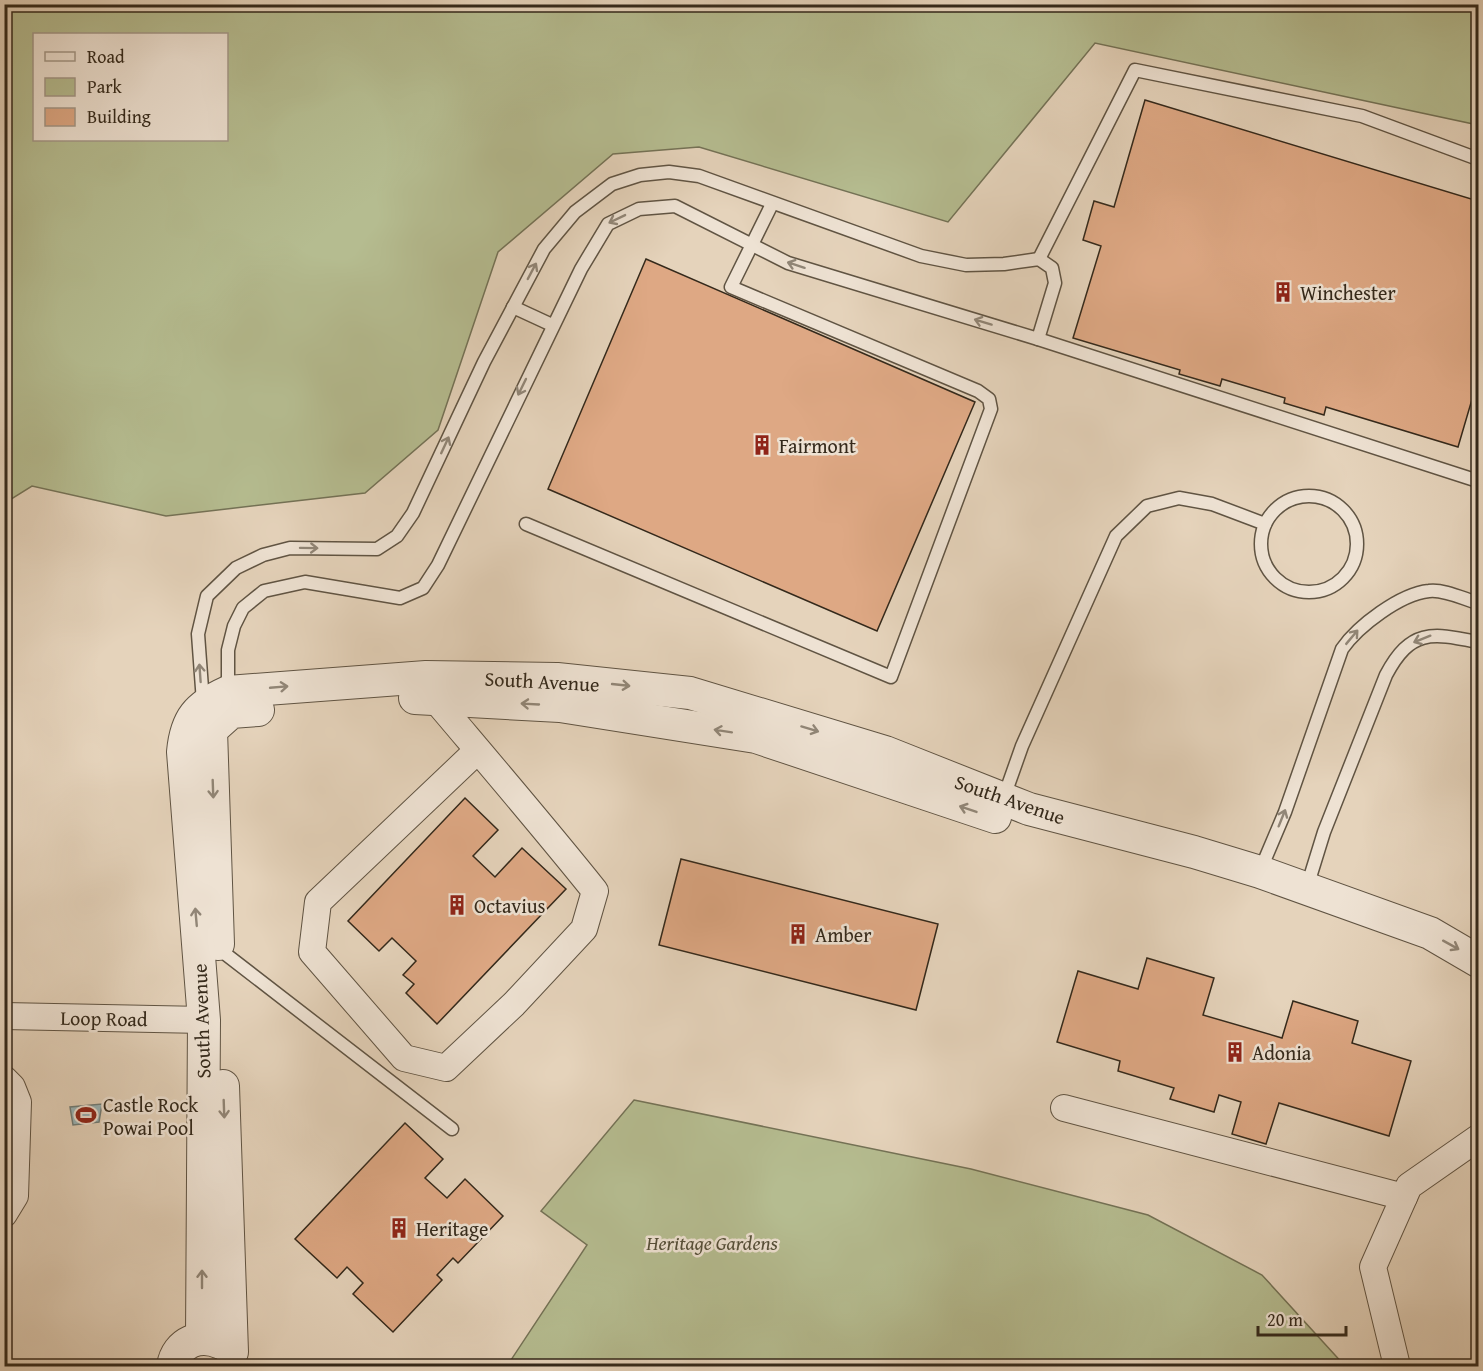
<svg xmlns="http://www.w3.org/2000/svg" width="1483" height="1371" font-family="'Gentium Book Plus',serif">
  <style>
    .green { fill: #b5bc90; stroke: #747256; stroke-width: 1.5; fill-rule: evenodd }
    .water { fill: #9ab6ba; stroke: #717e7a; stroke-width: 1.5 }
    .building { fill: #dea884; stroke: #34291b; stroke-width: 1.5 }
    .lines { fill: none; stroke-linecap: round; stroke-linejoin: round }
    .service-casing { stroke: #605443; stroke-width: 15 }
    .minor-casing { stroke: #605443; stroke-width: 28 }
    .tertiary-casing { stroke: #605443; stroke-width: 34 }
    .service { stroke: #eee2d3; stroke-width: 12 }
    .minor { stroke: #eee2d3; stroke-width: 26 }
    .tertiary { stroke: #eee2d3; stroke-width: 32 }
    .oneway { stroke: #918677 }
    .labels { text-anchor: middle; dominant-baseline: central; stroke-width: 5; stroke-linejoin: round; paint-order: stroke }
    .poi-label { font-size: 20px; fill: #34291b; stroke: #eee2d3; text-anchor: start }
    .street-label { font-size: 20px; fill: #34291b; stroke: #eee2d3 }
    .park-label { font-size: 20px; font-style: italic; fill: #544e38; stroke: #eee2d3 }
  </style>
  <rect width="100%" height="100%" fill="#e5d3bb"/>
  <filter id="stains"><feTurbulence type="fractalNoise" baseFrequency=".00333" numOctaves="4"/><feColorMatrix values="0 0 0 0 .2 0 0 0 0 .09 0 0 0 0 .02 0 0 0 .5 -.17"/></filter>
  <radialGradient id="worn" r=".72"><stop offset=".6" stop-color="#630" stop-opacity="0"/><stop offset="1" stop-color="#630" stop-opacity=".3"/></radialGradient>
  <g class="green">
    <path d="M4,5H1478V125L1095,43L948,222L699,147L613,154L498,252L438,430L365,493L166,516L32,486L5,503ZM34,34H226V140H34Z"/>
    <path d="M634,1100L971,1169L1148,1215L1262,1275L1345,1366H507L587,1245L541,1211Z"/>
  </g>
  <path class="water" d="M102,1104L99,1122L73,1125L70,1107Z"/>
  <g class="building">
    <path d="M1145,100L1478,201V379L1458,447L1326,407L1324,415L1284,403L1285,398L1222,379L1220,386L1179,374L1180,370L1073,338L1101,246L1083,240L1094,201L1114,207Z"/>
    <path d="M646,259L975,402L877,631L548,489Z"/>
    <path d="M465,798L498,830L473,856L495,877L522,848L566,889L437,1024L406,993L414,984L403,975L416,961L392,938L379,951L348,921Z"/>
    <path d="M681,859L938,924L916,1010L659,945Z"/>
    <path d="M1147,958L1214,978L1203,1015L1282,1038L1293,1001L1358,1021L1352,1043L1411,1061L1389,1136L1279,1103L1266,1144L1232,1134L1241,1102L1219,1095L1214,1112L1170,1099L1174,1088L1118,1071L1120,1061L1057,1042L1078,971L1138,989Z"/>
    <path d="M405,1123L443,1159L425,1178L447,1198L465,1179L503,1216L458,1263L453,1258L437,1275L442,1280L393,1332L353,1294L363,1283L347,1267L337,1278L295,1239Z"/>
    <path d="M1478,1201V1224L1475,1203Z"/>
  </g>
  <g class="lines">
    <g class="service-casing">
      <g id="service">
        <path d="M1039,259L1135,70L1362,116L1478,159"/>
        <path d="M513,307L552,325"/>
        <circle cx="1309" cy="544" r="48"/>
        <path d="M526,524L891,677L991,409L989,399L978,391L731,287L772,204"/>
        <path d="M228,690V650L234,626L243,608L264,591L305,582L400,598L423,588L438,565L581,269L608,224L639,209L675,206L788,263L1038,339L1478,481"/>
        <path d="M203,702L198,634L207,596L236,568L263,555L290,548L377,549L397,536L413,513L484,362L544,249L575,212L612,184L640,175L669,172L699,176L921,256L966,265L1004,264L1039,259L1052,268L1055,283L1038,339"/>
        <path d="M1004,797L1022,746L1116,536L1147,506L1179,498L1212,504L1265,524"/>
        <path d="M1260,871L1285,812L1342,649C1358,626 1400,594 1429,591C1444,589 1464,599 1478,603"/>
        <path d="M1307,887L1324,832L1386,675C1411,628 1432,633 1478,642"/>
        <path d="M219,949L452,1129"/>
      </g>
    </g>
    <g class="minor-casing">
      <g id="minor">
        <path d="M434,698C488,762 543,826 595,891L584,929L514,1004L446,1068L404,1058L312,952L318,902L478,750"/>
        <path d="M4,1016L204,1020"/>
        <path d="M4,1079L12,1087L18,1102L15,1196L4,1214"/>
        <path d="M1064,1108L1404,1197"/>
        <path d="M1397,1366L1373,1267L1409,1186L1478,1138"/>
      </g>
    </g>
    <g class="tertiary-casing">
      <g id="tertiary">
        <path d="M415,698L560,706L756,737L995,817"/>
        <path d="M218,944L211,730L231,712L258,710"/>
        <path d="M223,1086L232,1352"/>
        <path d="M202,1338L204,1020L183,752C186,719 197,706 228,692L426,677L557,679L690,693L885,752L1029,809L1194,852L1260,872L1430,933L1478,961"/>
        <path d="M173,1366C177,1342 200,1333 221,1343"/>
      </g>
    </g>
    <use href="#service" class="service"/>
    <use href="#minor" class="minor"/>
    <use href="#tertiary" class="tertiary"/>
  </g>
  <defs><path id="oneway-shaft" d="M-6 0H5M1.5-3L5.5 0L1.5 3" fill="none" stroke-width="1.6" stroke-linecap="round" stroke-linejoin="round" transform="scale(1.5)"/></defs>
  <g class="oneway">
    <use href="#oneway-shaft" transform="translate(617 219) rotate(154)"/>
    <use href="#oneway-shaft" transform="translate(796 265) rotate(-162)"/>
    <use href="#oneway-shaft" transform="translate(532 271) rotate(-62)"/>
    <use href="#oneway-shaft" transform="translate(983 322) rotate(-163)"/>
    <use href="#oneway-shaft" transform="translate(522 387) rotate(116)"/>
    <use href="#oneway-shaft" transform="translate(445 445) rotate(-65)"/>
    <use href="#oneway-shaft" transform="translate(309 548) rotate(1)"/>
    <use href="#oneway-shaft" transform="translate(1352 637) rotate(-50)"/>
    <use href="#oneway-shaft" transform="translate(1422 639) rotate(158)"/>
    <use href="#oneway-shaft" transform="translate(200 673) rotate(-94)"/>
    <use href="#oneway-shaft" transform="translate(621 685) rotate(6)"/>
    <use href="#oneway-shaft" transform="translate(279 687) rotate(-5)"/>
    <use href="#oneway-shaft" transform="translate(530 704) rotate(-177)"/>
    <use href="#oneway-shaft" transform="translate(810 729) rotate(17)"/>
    <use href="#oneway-shaft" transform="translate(723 731) rotate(-171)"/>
    <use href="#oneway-shaft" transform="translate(213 789) rotate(88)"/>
    <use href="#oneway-shaft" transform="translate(968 809) rotate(-161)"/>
    <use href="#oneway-shaft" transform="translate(1282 818) rotate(-68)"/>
    <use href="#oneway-shaft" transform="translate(196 917) rotate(-95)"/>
    <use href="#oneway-shaft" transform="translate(1451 945) rotate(29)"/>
    <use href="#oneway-shaft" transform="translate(224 1109) rotate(88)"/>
    <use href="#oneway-shaft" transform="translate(202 1279) rotate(-90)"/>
  </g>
  <defs>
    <g id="building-bare" transform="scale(1.62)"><path d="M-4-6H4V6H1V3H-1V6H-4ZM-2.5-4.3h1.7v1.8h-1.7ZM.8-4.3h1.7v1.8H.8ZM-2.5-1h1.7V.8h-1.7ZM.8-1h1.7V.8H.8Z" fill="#8f2418" stroke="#eee2d3" stroke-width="2.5" paint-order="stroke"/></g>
    <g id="stadium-bare" transform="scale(1.62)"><path d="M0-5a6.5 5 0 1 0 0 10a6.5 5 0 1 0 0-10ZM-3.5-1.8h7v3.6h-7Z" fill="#8f2418" stroke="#eee2d3" stroke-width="2.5" paint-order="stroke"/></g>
  </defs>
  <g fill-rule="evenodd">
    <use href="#building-bare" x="1283" y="292"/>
    <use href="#building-bare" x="762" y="445"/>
    <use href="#building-bare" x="457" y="905"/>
    <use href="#building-bare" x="798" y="934"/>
    <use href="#building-bare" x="1235" y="1052"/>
    <use href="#stadium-bare" x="86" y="1115"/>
    <use href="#building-bare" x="399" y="1228"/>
  </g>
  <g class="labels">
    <g class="poi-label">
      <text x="1300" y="292">Winchester</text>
      <text x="779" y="445">Fairmont</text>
      <text x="474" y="905">Octavius</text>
      <text x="815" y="934">Amber</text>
      <text x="1252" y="1052">Adonia</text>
      <text x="103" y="1104">Castle Rock<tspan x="103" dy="23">Powai Pool</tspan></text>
      <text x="416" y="1228">Heritage</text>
    </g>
    <g class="street-label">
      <text transform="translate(542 681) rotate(3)">South Avenue</text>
      <text transform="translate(1010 799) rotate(19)">South Avenue</text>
      <text transform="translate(104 1018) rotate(1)">Loop Road</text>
      <text transform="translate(201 1021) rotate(-92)">South Avenue</text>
    </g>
    <g class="park-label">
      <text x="712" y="1242">Heritage Gardens</text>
    </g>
  </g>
  <rect width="1483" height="1371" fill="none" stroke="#e5d3bb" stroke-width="24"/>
  <rect x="6" y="6" width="1471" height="1359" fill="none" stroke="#34291b" stroke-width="3"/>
  <rect x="12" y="12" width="1459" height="1347" fill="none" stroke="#34291b" stroke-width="1.5"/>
  <rect x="33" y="33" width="195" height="108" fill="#eee2d3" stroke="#a49889" stroke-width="1.5"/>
  <rect x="45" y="52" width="30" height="9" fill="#eee2d3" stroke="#a49889" stroke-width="1.5"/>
  <text x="87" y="63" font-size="18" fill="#34291b">Road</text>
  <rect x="45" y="78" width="30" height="18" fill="#b5bc90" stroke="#a49889" stroke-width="1.5"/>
  <text x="87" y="93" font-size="18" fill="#34291b">Park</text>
  <rect x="45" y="108" width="30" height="18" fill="#dea884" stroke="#a49889" stroke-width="1.5"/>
  <text x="87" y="123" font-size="18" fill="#34291b">Building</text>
  <path d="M1258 1326v9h88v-9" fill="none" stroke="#34291b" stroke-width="3"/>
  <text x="1267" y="1326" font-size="18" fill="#34291b" stroke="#eee2d3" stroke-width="4.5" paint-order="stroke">20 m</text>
  <rect width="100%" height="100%" filter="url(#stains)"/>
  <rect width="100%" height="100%" fill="url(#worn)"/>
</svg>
